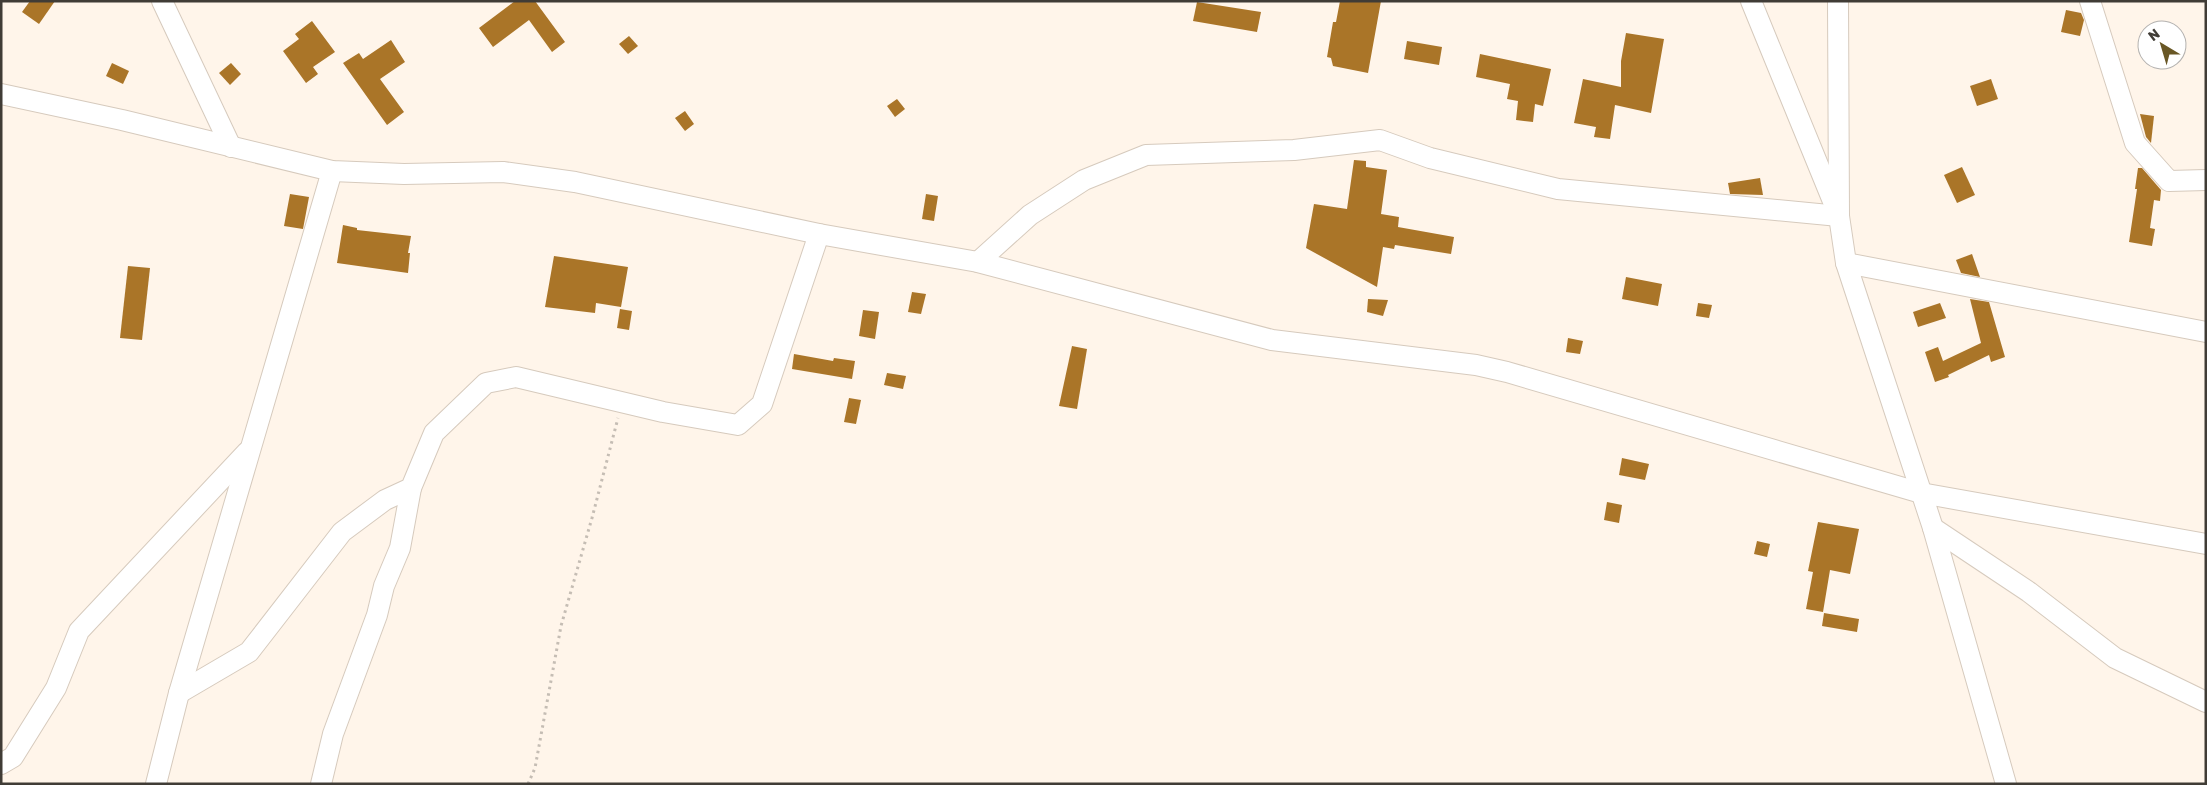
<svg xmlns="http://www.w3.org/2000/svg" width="2207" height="785" font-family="Rubik,sans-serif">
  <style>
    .building { fill: #aa7528 }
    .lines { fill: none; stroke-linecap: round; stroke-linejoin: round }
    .minor-casing { stroke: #d6cabd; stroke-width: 22 }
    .path { stroke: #c5bdb4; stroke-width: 3; stroke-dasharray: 2.5 4; stroke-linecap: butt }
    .minor { stroke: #fff; stroke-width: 20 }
  </style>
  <rect width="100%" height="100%" fill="#fff5ea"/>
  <g class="building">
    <path d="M30,1H55L39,24L22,12Z"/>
    <path d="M515,1H535L565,42L552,52L529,20L493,47L479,28Z"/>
    <path d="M1340,1H1381L1368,73L1333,66L1331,58L1327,57L1333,22H1336Z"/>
    <path d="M1197,2L1261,12L1257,32L1193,21Z"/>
    <path d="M2066,10L2081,13L2084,20L2080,36L2061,32Z"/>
    <path d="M312,21L335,52L313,67L318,74L306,83L283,51L299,39L295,34Z"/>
    <path d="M1626,33L1664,39L1651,113L1615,105L1610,139L1594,137L1596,127L1574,123L1583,79L1621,87V61Z"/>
    <path d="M629,36L638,46L628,54L619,44Z"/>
    <path d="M391,40L405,62L380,79L404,112L387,125L343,63L359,53L363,59Z"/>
    <path d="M1407,41L1442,47L1439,65L1404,59Z"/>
    <path d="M1480,54L1551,69L1543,106L1535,104L1533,122L1516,120L1518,101L1507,99L1510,84L1476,77Z"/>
    <path d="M112,63L129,71L123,84L106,76Z"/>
    <path d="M231,63L241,74L230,85L219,73Z"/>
    <path d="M1991,79L1998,99L1977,106L1970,86Z"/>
    <path d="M897,99L905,109L895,117L887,106Z"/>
    <path d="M685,111L694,124L685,131L675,118Z"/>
    <path d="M2140,114L2154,116L2151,143L2146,137Z"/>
    <path d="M1354,160L1366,161V167L1387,170L1381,214L1399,217L1398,227L1454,237L1451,254L1395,245L1394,249L1383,247L1377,287L1306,248L1314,204L1347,209Z"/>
    <path d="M1962,167L1975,195L1957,203L1944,175Z"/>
    <path d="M2138,168H2142L2161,190L2160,201L2154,200L2150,228L2155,229L2152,246L2129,242L2137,189H2135Z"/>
    <path d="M1760,178L1763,195L1730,194L1728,183Z"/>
    <path d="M290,194L309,197L303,229L284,226Z"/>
    <path d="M926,194L938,196L934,221L922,219Z"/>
    <path d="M343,225L357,228V230L411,236L408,253H410L408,273L337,263Z"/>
    <path d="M1972,254L1980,277L1961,273L1956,260Z"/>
    <path d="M554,256L628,267L621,307L596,303L595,313L545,307Z"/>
    <path d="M128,266L150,268L142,340L120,338Z"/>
    <path d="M1626,277L1662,284L1658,306L1622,299Z"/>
    <path d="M912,292L926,294L921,314L908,312Z"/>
    <path d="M1368,299L1388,300L1383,316L1367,312Z"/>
    <path d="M1970,299L1989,302L2005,357L1991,362L1989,355L1948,375L1949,377L1935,382L1925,352L1938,347L1943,361L1981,343Z"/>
    <path d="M1698,303L1712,305L1709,318L1696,316Z"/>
    <path d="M1940,303L1946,318L1918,327L1913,312Z"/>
    <path d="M620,309L632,311L629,330L617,328Z"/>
    <path d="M863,310L879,312L875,339L859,336Z"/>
    <path d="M1568,338L1583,341L1580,354L1566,352Z"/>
    <path d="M1072,346L1087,349L1077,409L1059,406Z"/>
    <path d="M794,354L833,361L834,358L855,361L852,379L792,369Z"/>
    <path d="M887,373L906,376L903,389L884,385Z"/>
    <path d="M849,398L861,400L856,424L844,422Z"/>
    <path d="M1622,458L1649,464L1645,480L1619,475Z"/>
    <path d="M1607,502L1622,505L1619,523L1604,520Z"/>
    <path d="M1818,522L1859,529L1850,574L1830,570L1823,612L1806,609L1813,572L1808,571Z"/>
    <path d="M1757,541L1770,544L1767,557L1754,554Z"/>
    <path d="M1824,613L1859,619L1857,632L1822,626Z"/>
  </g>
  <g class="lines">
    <g class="minor-casing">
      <g id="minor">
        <path d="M162,1L231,147"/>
        <path d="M1751,1L1839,216L1846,263L1933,528L2006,784"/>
        <path d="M2090,1L2135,143L2169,181L2206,180"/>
        <path d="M1,94L122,120L332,171L404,174L503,172L575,182L819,234L978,262L1272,340L1476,365L1507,372L1921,493L2206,544"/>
        <path d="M978,262L1030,215L1084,180L1146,155L1294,150L1380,140L1430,158L1558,189L1839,216L1838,1"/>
        <path d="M1846,263L2206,332"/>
        <path d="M1933,528L2029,592L2115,658L2206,702"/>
        <path d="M179,693L249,652L342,532L385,500L411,488L434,433L486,383L516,377L663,412L738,425L762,404L819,234"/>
        <path d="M1,764L13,757L56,688L79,631L247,452"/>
        <path d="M156,784L179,693L332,171"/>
        <path d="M321,784L333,734L377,615L384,586L400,548L411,488"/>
      </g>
    </g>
    <path class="path" d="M528,784L535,768L561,626L592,518L618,418"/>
    <use href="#minor" class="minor"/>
  </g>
  <rect width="2207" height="785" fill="none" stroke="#403c36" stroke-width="5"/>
  <g transform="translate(2162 45) rotate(322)"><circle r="24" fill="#ffffff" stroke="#b3b1af"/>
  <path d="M0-4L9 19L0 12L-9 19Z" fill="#695725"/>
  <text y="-8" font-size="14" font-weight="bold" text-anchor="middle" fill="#403c36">N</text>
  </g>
</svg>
